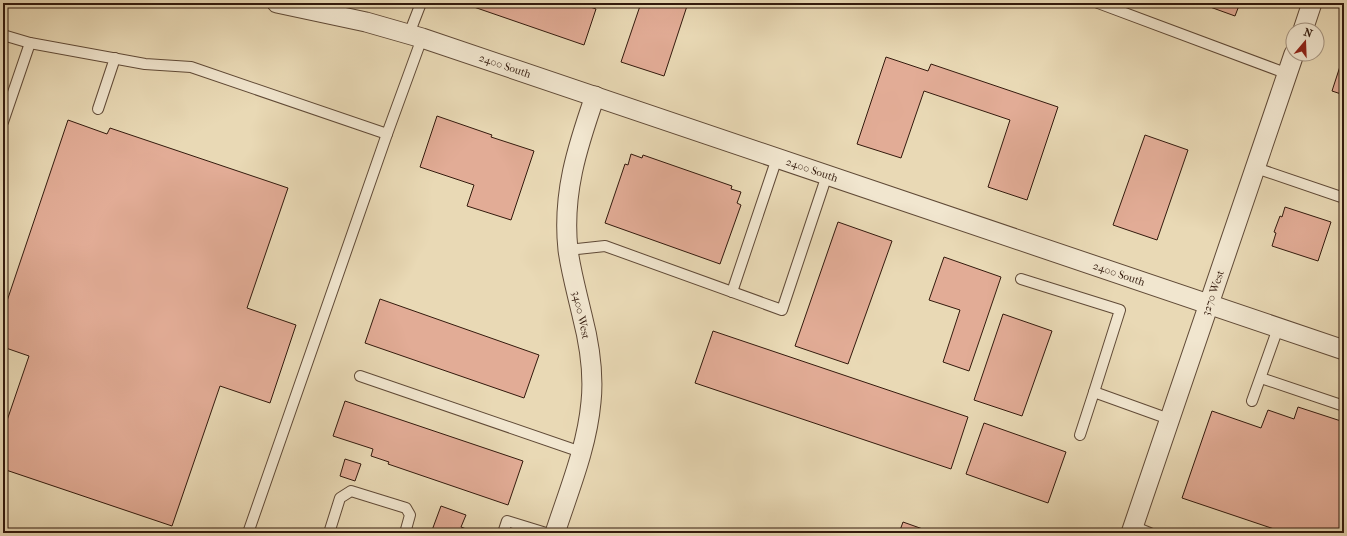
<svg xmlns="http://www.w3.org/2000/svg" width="1347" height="536" font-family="'IM FELL French Canon',serif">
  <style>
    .building { fill: #e2ac96; stroke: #331a0d }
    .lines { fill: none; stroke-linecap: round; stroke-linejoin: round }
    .lane-casing { stroke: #604a37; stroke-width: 12 }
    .street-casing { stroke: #604a37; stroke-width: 21 }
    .lane { stroke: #f1e6cf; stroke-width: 10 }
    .street { stroke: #f1e6cf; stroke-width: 19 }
    .labels { text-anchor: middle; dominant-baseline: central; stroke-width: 3; stroke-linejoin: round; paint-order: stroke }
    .street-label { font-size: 11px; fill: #331a0d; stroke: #f1e6cf }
  </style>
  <rect width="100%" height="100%" fill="#e9d9b5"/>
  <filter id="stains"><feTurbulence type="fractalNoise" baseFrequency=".005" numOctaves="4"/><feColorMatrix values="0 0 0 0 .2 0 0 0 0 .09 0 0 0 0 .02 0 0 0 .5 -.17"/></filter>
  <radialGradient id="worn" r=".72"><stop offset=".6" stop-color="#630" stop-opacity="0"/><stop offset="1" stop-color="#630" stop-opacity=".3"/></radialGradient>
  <g class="building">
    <path d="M469,3H579L596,9L584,45L468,5Z"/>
    <path d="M641,3H688L664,76L621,62Z"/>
    <path d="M1199,3H1240L1235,16Z"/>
    <path d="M1344,54V95L1332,91Z"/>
    <path d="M886,57L928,71L931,64L1058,107L1027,200L988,187L1010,120L924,91L901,158L857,144Z"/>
    <path d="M437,116L492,135L491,137L534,151L511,220L467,206L474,185L420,167Z"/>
    <path d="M68,120L107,134L110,128L288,188L247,308L296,325L270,403L220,386L172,526L3,469V432L29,356L3,347V313Z"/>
    <path d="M1145,135L1188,150L1157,240L1113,225Z"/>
    <path d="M631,154L642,158L643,155L732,186L731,189L741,192L737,203L741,205L720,264L605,223L625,164L628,165Z"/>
    <path d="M1285,207L1331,222L1318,261L1272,246L1276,233L1274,232L1280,216L1282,217Z"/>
    <path d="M838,222L892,241L848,364L795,346Z"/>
    <path d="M944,257L1001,277L969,371L943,362L960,310L929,300Z"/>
    <path d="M380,299L539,355L524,398L365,343Z"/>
    <path d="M1003,314L1052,331L1022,416L974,400Z"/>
    <path d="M713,331L968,417L951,469L695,383Z"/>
    <path d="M345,401L523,461L508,505L388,464L389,462L371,456L373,449L333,436Z"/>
    <path d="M1298,407L1344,422V533H1286L1182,498L1212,411L1261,428L1268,410L1294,419Z"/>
    <path d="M984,423L1066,452L1048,503L966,474Z"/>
    <path d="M345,459L361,464L355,481L340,476Z"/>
    <path d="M441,506L466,515L461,527L469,530L467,533H431Z"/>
    <path d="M903,522L934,533H899Z"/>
  </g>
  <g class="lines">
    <g class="lane-casing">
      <g id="lane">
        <path d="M1098,3L1288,74"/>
        <path d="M409,34L421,3"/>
        <path d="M3,35L30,43L3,122"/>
        <path d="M30,43L145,64L191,67L387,134"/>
        <path d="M98,109L115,58"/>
        <path d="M1256,168L1344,198"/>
        <path d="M568,250L605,246L782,310L827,175"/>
        <path d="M1021,279L1120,310L1094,392"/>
        <path d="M732,292L777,158"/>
        <path d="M360,376L581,452"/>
        <path d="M1261,378L1344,406"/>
        <path d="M1252,401L1278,328"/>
        <path d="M1080,435L1094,392L1169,419"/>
        <path d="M1133,526L1150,533"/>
        <path d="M248,533L387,134L422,38"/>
        <path d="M329,533L340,498L351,491L406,508L410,515L405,533"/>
        <path d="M503,533L507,521L546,533"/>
      </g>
    </g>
    <g class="street-casing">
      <g id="street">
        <path d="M277,3L366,22L422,38L1344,350"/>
        <path d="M1303,30L1312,3"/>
        <path d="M555,533C569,490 587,447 591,402C594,374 589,342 582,315C577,293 571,272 568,250C562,194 577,148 595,96"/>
        <path d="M1131,533L1294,54"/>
      </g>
    </g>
    <use href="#lane" class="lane"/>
    <use href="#street" class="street"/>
  </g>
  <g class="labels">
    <g class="street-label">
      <text transform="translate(505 66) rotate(19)">2400 South</text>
      <text transform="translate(812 170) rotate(19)">2400 South</text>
      <text transform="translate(1119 274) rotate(19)">2400 South</text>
      <text transform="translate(1213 293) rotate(-71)">3270 West</text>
      <text transform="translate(581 315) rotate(78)">3400 West</text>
    </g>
  </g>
  <rect width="1347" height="536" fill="none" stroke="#e9d9b5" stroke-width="16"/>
  <rect x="4" y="4" width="1339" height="528" fill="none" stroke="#331a0d" stroke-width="2"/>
  <rect x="8" y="8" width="1331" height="520" fill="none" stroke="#331a0d"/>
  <g transform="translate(1305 42) rotate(19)"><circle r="19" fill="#f1e6cf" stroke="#a59481"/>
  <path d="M0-3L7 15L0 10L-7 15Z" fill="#8f2418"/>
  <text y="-6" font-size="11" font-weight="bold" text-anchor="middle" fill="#331a0d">N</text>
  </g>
  <rect width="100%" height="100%" filter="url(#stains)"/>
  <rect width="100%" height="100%" fill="url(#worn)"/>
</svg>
